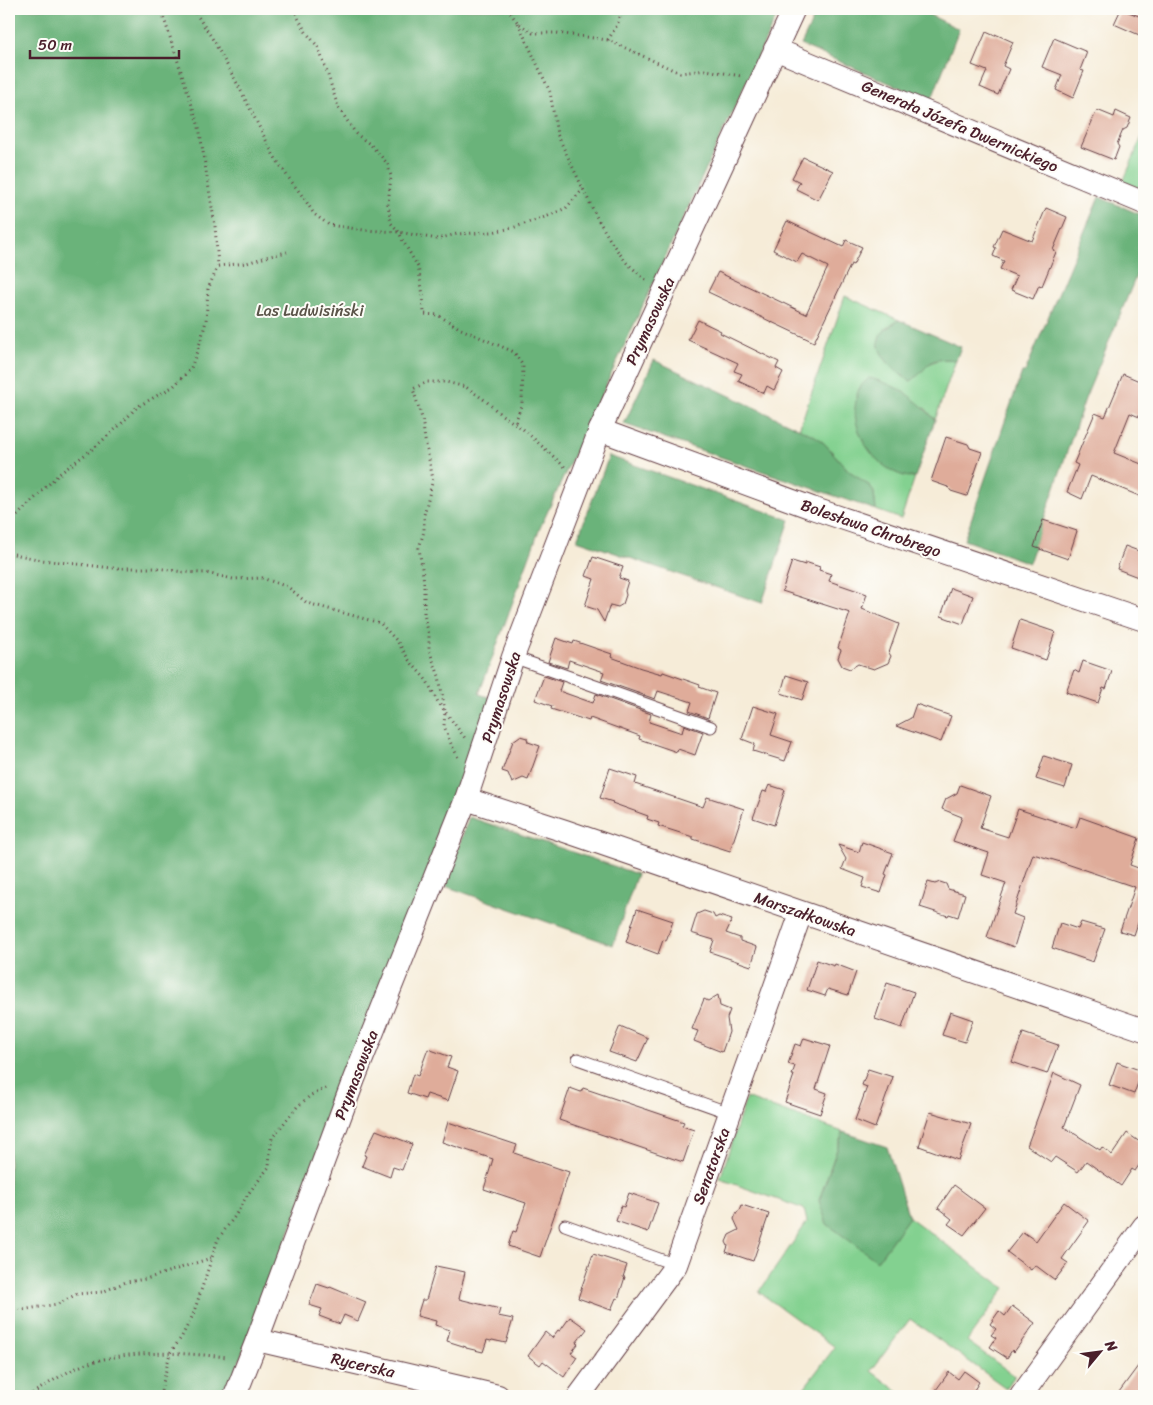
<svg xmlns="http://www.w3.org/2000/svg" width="1153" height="1405" font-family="Sriracha,sans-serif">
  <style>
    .green { fill: #83d190; stroke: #66785e }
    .forest { fill: #6ab37a; stroke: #5a6952 }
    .building { fill: #dfac9a }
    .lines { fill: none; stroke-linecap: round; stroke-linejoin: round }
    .lane-casing { stroke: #643e45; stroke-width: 13 }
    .street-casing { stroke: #643e45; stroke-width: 24 }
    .path { stroke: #643e45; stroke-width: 3; stroke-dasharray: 1 4; stroke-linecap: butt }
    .lane { stroke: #fff; stroke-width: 11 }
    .street { stroke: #fff; stroke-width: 22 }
    .labels { text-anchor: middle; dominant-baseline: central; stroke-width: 4; stroke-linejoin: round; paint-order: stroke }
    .street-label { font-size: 16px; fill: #4a1f2b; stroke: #fdfcf7 }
    .park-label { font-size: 16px; fill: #5b5449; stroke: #fdfcf7 }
  </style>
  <rect width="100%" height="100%" fill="#fdfcf7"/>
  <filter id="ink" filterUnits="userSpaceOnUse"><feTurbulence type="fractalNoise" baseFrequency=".02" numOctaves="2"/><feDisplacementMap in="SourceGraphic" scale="10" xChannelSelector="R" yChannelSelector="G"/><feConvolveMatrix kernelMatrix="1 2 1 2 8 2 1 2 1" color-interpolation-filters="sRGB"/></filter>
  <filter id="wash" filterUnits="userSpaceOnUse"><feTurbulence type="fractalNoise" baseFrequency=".0096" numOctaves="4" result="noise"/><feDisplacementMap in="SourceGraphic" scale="20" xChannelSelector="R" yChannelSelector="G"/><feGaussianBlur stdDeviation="1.12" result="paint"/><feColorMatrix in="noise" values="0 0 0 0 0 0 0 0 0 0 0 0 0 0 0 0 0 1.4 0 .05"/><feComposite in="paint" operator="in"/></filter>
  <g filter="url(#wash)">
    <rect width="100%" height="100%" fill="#f6ecd8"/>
    <g class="green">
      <path d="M1144,132V190L1123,182Z"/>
      <path d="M845,296L899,320L885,329V359L902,376L911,381C927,365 931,357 956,360L935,420L925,408L860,434C874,457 887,475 915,477L901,519L876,510L874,493L871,487L848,470L825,444L815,436L799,429Z"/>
      <path d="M746,1098L843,1132L819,1200L877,1261L909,1217L1005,1288L967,1341L1015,1376L1006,1388L910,1319L871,1371L904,1396H798L835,1347L759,1292L807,1222L804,1209L720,1179Z"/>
    </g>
    <g class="forest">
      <path d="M9,9H780L540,528L479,694L495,699L226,1396H9Z"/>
      <path d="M818,9H917L959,29L931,101L801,45Z"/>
      <path d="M1099,197L1144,216V257L1085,399L1029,563L964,540L1022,372H1025Z"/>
      <path d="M899,320L961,347L956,360C925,356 931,367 911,381C899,375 875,355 879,339C882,330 892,325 899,320Z"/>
      <path d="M654,360L815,436L825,444L848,470L871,487L874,493L876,510L624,424Z"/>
      <path d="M869,378C896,384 917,399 935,420L915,477C912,477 907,477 904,476C876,468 854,436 855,408C856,402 856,394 859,389C861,385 866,381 869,378Z"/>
      <path d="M609,456L790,520L762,603L577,540Z"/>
      <path d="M469,817L637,874L613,945L445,886Z"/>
      <path d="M843,1132L887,1147L909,1217L877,1261L827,1224L819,1201Z"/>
    </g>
    <g id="blocks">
      <g class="building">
        <path d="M1121,9L1144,18V37L1114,24Z"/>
        <path d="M986,32L995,36V34L1013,42L1003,66L1009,69L998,95L980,87L987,71L972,65Z"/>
        <path d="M1054,38L1087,52L1080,70L1084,71L1073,98L1056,90L1062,75L1042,67Z"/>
        <path d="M1097,110L1114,117L1116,111L1131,118L1127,128L1123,130L1117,144L1119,147L1114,160L1081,147Z"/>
        <path d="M803,157L833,171L818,200L796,189L800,182L792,178Z"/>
        <path d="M1046,208L1067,217L1053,250L1056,252L1042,286L1039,285L1033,299L1011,290L1017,276L1000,269L1004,261L993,256L996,248L994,247L1002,229L1032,241Z"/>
        <path d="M787,221L843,247L846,240L862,247L853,265L851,264L814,342L708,292L718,272L806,314L828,267L802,254L797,262L773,250Z"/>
        <path d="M698,320L721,331L720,333L779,362L776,368L783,372L774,390L767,386L764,393L738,381L742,374L734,371L738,363L688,340Z"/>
        <path d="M1123,374L1144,383V419L1130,413L1114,453L1144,465V498L1091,476L1082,499L1067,492L1078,465L1074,463L1095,413L1105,417Z"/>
        <path d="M946,437L968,444L970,448L982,452L967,496L951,491L948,487L931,481Z"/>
        <path d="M1043,520L1077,531L1068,559L1034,547Z"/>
        <path d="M1125,546L1144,553V575L1139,573L1138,577L1117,569Z"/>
        <path d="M593,557L623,567L619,578L628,581L625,591L626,595L623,604L618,607L610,605L604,622L597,610L585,606L594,579L586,576Z"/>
        <path d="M792,561L805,565V562L820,567L819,570L831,574L829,581L867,594L862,609L899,624L889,653L891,656L888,663L874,669L858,664L850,669L842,666L838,658L841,650L838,648L850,613L782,591Z"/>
        <path d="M951,588L973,596L963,624L941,616Z"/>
        <path d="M1020,620L1055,632L1046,660L1011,648Z"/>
        <path d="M556,638L573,644L574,641L612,654L611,657L641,668L662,674L663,672L700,685L699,687L716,693L708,718L689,711L692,702L658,691L655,699L601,680L604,672L569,660L567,668L548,662Z"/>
        <path d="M1083,661L1112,671L1106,689L1103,688L1098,703L1066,692L1074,670L1079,673Z"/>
        <path d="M786,675L808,682L802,700L781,693Z"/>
        <path d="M544,676L562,682L559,691L593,703L596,694L651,714L649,722L682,733L684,725L703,732L695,755L678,749L677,752L639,739L640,736L590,718L589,721L551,709L552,706L535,700Z"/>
        <path d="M916,704L951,716L941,742L896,726L911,718Z"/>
        <path d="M753,706L778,714L771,735L792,742L785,761L753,751L755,744L742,739Z"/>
        <path d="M520,736L527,738L528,742L540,746L528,780L523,778L512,783L508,773L502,771L513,741Z"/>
        <path d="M1044,756L1072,765L1065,788L1036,779Z"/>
        <path d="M610,768L637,777L635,784L703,807L707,797L744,809L730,851L693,839V837L658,826L659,823L647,819L648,816L612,803L613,802L600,798Z"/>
        <path d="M769,785L785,790L774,825L753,818L763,791L766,792Z"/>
        <path d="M960,785L991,796L980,828L1008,837L1018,809L1076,828L1080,817L1139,838L1130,865L1141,869L1142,867H1144V905L1134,935L1120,931L1135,887L1064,863L1033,854L1013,914L1023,918L1014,947L987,937L1006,883L982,875L989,853L953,841L962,817L942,809L946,799L957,793Z"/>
        <path d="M862,842L893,853L885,874L887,875L881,893L862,887L865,878L842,869L846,859L838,845L859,852Z"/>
        <path d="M928,882L935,884L940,882L946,884L948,889L965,894L958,917L949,914L948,916L920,907Z"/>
        <path d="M637,909L673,921L666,941L663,940L658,954L626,942Z"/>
        <path d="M704,911L713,914L715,918L719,916L732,920L726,933L740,938V941L757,947L751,966L710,952L714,940L691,933L697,914Z"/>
        <path d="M1081,922L1105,929L1093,962L1052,948L1060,923L1078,929Z"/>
        <path d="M817,960L834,966L835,964L856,972L848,995L828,989L825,996L807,990Z"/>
        <path d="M887,983L914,992L902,1028L875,1019Z"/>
        <path d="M718,995L720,1006L730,1010L727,1018L729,1032L722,1052L694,1041L698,1031L692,1029L704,999L708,1001Z"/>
        <path d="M950,1012L973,1020L965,1042L942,1035Z"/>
        <path d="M620,1026L648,1038L637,1062L609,1052Z"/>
        <path d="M1023,1033L1058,1045L1047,1074L1012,1062Z"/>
        <path d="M804,1038L830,1046L816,1089L827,1093L820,1114L785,1102L794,1075H792L795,1066L788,1064L795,1044L801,1046Z"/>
        <path d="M428,1049L451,1057L447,1067L458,1071L448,1101L427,1094L425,1099L407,1093L413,1074L418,1076Z"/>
        <path d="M1117,1062L1142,1071L1134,1094L1109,1085Z"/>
        <path d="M868,1069L893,1077L875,1128L855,1120L867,1087L862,1085Z"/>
        <path d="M1054,1073L1080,1085L1064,1127L1100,1150L1102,1147L1112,1155L1127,1133L1144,1145V1158L1135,1171L1132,1169L1121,1186L1086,1161L1078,1172L1055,1157L1051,1162L1027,1146Z"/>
        <path d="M570,1088L581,1092L583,1088L684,1122L682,1126L694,1130L683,1162L559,1120Z"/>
        <path d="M930,1112L971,1124L958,1160L919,1146Z"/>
        <path d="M448,1122L517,1145L514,1153L569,1172L540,1257L508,1246L513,1231L516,1232L526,1203L484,1189L493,1159L442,1142Z"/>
        <path d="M376,1130L412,1144L402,1170L393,1167L390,1177L362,1166L366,1156L364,1155Z"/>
        <path d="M954,1185L985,1208L964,1235L948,1224L952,1219L938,1208Z"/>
        <path d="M629,1193L658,1203L648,1232L616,1221L621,1206L624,1207Z"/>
        <path d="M1064,1202L1089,1221L1062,1259L1068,1263L1055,1280L1035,1265L1031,1270L1007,1252L1023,1232L1036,1241Z"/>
        <path d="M742,1205L769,1214L753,1261L726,1252L728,1246L726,1242L729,1235L739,1230L734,1219L737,1212L740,1210Z"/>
        <path d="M593,1254L627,1265L623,1277H625L618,1299L616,1298L611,1310L578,1298Z"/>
        <path d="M436,1266L465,1272L459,1299L500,1309L498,1316L513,1319L506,1343L492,1340L491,1341L487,1340L483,1352L466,1348V1347L447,1341L450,1330L435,1325L436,1321L417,1316L422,1300H426Z"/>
        <path d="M317,1284L329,1288L330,1287L366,1302L358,1321L344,1315L340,1324L319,1316L322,1309L309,1305Z"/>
        <path d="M1012,1306L1035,1323L1014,1352L1012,1350L1007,1358L990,1347L996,1338L991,1335L996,1329L990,1324L999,1311L1005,1316Z"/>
        <path d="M570,1317L587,1329L576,1343L578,1344L571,1353L577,1357L564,1377L543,1361L540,1365L528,1356L545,1332L552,1338L558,1330L560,1331Z"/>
        <path d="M1144,1358V1396H1116Z"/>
        <path d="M964,1371L979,1382L974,1390L983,1396H945L936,1390L949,1372L958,1379Z"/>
      </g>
    </g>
  </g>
  <g filter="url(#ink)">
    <use href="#blocks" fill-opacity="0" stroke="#643e45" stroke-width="1"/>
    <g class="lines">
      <g class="lane-casing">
        <g id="lane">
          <path d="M513,657L711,727"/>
          <path d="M578,1059L730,1113"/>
          <path d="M565,1225L676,1265"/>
        </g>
      </g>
      <g class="street-casing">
        <g id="street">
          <path d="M775,49L1144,203"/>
          <path d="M600,430L812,508L1144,620"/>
          <path d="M466,799L565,831L1144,1030"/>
          <path d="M257,1340L498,1396"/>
          <path d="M235,1396L257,1340L354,1079L466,799L513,657L600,430L794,9"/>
          <path d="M579,1396L676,1265L801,913"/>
          <path d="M1021,1396L1144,1226"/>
        </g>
      </g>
      <g class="path">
        <path d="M193,9L212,38L238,85L274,156L288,177L304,198L314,214L329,225L364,230L399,232L437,239L457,234L492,232L512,228L548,216L566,208L583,189"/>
        <path d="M287,9L296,14L306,32L318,47L326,69L338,107L356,134L371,145L387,163L391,176L388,204L391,223L399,232L403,241L418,267L423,295L424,314L438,315L461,329L514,352L523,366L522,403L515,423"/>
        <path d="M507,9L518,23L533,33H557L608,40L680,73L706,70L741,76"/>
        <path d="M518,23L550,92L557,134L596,216L613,245L627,263L647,281"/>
        <path d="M608,40L617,25L623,9"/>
        <path d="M218,266L247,263L266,257L287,252"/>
        <path d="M9,521L13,520L58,475L94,448L120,425L137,407L174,386L191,368L201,340L206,321L208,289L218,266L215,226L199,127L161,9"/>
        <path d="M9,553L42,560L112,568H157L183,572L206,573L233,579L262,578L288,587L307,603L380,623L397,641L409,660L427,681L438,702L465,738"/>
        <path d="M458,757L451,744L444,726L445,711L439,676L429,650V635L424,614V582L419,548L424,531V515L433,479L425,440L422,418L413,389L427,382H446L466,387L486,401L499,413L523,429L565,467"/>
        <path d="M9,1312L58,1304L77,1294L102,1292L126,1282L146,1279L211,1258"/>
        <path d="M28,1396C47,1385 66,1371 86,1364C131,1349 182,1353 228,1357"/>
        <path d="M160,1396L170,1353L181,1338L193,1315L218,1239L235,1216L248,1194L269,1167L270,1152L272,1138L297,1107L311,1095L329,1087"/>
      </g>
      <use href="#lane" class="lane"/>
      <use href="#street" class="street"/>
    </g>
  </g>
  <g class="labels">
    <g class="street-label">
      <text transform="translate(960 126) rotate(23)">Generała Józefa Dwernickiego</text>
      <text transform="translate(650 321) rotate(-65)">Prymasowska</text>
      <text transform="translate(871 528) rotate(19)">Bolesława Chrobrego</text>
      <text transform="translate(501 697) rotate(-72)">Prymasowska</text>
      <text transform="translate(805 914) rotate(19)">Marszałkowska</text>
      <text transform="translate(356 1075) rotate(-69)">Prymasowska</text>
      <text transform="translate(711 1166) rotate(-70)">Senatorska</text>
      <text transform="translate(363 1365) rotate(13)">Rycerska</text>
    </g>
    <g class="park-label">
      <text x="310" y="310">Las Ludwisiński</text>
    </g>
  </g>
  <rect width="1153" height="1405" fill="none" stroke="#fdfcf7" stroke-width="30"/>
  <g transform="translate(1100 1352) rotate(61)" stroke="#fdfcf7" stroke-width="4" paint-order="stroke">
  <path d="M0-4L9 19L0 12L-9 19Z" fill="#4a1f2b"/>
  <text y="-8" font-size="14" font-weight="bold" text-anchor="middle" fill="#4a1f2b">N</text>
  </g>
  <path d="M30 50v8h149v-8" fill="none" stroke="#4a1f2b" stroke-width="2.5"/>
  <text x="38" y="50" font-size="15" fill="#4a1f2b" stroke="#fdfcf7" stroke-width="4" paint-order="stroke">50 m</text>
</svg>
